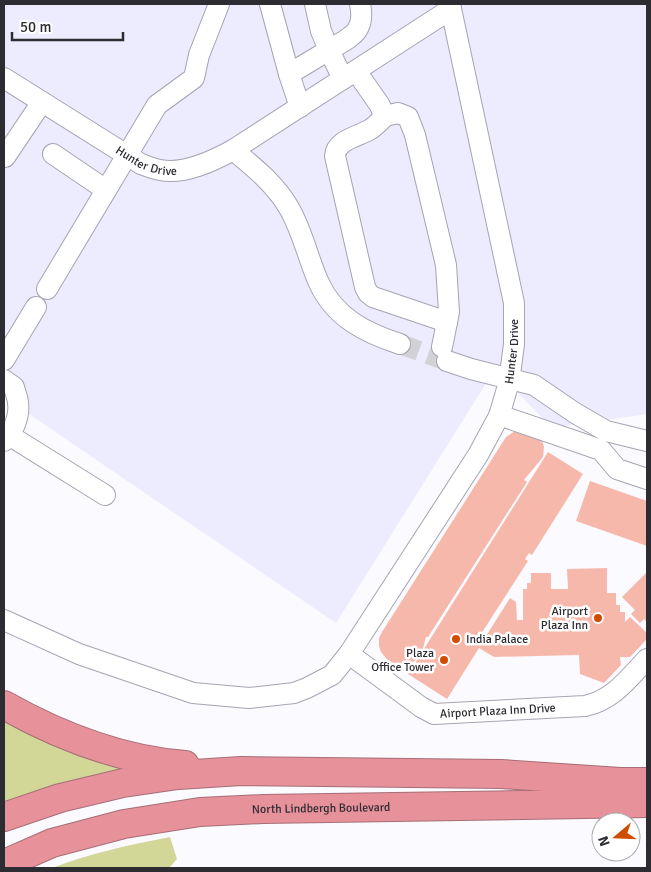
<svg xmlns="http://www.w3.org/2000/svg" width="651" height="872" font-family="Signika,sans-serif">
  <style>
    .built { fill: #edebfe }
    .green { fill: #d2d798 }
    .building { fill: #f7b8ac }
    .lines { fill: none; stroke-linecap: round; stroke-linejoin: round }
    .minor-tunnel { stroke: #d2d1d5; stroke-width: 20; stroke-dasharray: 20 10; stroke-linecap: butt }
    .minor-casing { stroke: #a5a4b3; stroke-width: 22 }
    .highway-casing { stroke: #a66e76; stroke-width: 30 }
    .minor { stroke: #fff; stroke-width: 20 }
    .highway { stroke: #e7919a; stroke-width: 28 }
    .poi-dot { fill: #d04c01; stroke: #fff; stroke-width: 2 }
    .labels { text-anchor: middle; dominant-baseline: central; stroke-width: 5; stroke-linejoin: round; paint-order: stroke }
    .street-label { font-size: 12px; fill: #2c2c32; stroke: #fff }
    .poi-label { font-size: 12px; fill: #2c2c32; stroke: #fff; text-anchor: end }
  </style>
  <rect width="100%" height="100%" fill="#fbfafe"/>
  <path class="built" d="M4,4H647V414L552,428L495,369L336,623L4,397Z"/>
  <g class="green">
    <path d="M4,717L145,765L33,792L4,805Z"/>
    <path d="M170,837L177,859L169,868H52C90,853 130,845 170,837Z"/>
  </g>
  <g class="building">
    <path d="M518,429L541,438L544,447L543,457L524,480L527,482L428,637H426L422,652L548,452L583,474L532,555L529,553L525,559L528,561L481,634L486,636L510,598L516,602L517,620H523V589H527V583H531V573H551V589H568L567,569L607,568V593H616V605H620V612H625V622L630,617L647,633V639L630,657H620L621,665L604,683L580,674L579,655L494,657L479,648L447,699L408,674L419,657L412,663L405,665H397L390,663L381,652L379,646V638L382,632L506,437Z"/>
    <path d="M590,481L647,501V546L576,521Z"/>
    <path d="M647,572V622L644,619L640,623L631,614L635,610L622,597Z"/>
  </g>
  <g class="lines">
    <path class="minor-tunnel" d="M400,344L447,361"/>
    <g class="minor-casing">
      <g id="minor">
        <path d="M270,4L289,74"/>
        <path d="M315,4L321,31L329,50C350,37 366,33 360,4"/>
        <path d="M356,71L379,104L385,116L398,113L408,117L415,135L446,265L449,312L442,347"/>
        <path id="s1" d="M4,78L141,164C147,166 154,169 160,170C184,175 213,161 233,150L451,9"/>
        <path d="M300,107L289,74L329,50L343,79"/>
        <path d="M385,116C380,121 375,127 369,130C357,137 336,140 335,156L365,287L368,293L373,297L447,322"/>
        <path d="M233,150C254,167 276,185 289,208C303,232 308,259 319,283C335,318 366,333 400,344"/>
        <path d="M53,154L106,190"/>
        <path d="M5,157L42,102"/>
        <path d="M47,289L157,105L194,78L199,55L219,4"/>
        <path d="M4,360L36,307"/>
        <path d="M447,361L471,369L534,385L575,413L606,431L647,441"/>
        <path d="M4,380L14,387C15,392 18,398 18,403C20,416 13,433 4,441"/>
        <path d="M499,415L601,450L617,469L647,479"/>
        <path d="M4,432L105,495"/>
        <path id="s2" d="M4,620L79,654L193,693L249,698L294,693L307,688L332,675L349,654L478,455L499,416L509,382L514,344V303L450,4"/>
        <path id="s3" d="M349,654L421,707L434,714L585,706C613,700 628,679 647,659"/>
      </g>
    </g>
    <g class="highway-casing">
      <g id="highway">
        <path d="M4,705C59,736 122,760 185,765"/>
        <path d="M4,817L60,798L123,783L178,775L241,771L501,774L620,782H647"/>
        <path id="s4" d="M4,864L52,843L124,824L200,812L263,809L647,803"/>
      </g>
    </g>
    <use href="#minor" class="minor"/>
    <use href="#highway" class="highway"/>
  </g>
  <g class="poi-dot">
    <circle cx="598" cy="618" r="5"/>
    <circle cx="456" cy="639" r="5"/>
    <circle cx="444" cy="660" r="5"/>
  </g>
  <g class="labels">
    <g class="street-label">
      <text stroke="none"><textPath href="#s1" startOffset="166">Hunter Drive</textPath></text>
      <text stroke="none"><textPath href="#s2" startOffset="721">Hunter Drive</textPath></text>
      <text stroke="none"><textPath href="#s3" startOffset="168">Airport Plaza Inn Drive</textPath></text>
      <text stroke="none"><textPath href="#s4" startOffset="325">North Lindbergh Boulevard</textPath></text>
    </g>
    <g class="poi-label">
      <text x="588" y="611">Airport<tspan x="588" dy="14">Plaza Inn</tspan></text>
      <text x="466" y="639" text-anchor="start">India Palace</text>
      <text x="434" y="653">Plaza<tspan x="434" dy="14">Office Tower</tspan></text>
    </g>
  </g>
  <rect width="651" height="872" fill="none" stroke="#2c2c32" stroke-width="10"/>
  <g transform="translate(616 837) rotate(251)"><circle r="24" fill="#ffffff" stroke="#ababad"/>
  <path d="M0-4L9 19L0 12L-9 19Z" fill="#d04c01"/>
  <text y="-8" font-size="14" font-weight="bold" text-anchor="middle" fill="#2c2c32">N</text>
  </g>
  <path d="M12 32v8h111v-8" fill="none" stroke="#2c2c32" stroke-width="2.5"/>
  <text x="20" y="32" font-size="15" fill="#2c2c32" stroke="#ffffff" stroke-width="4" paint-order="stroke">50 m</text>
</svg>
